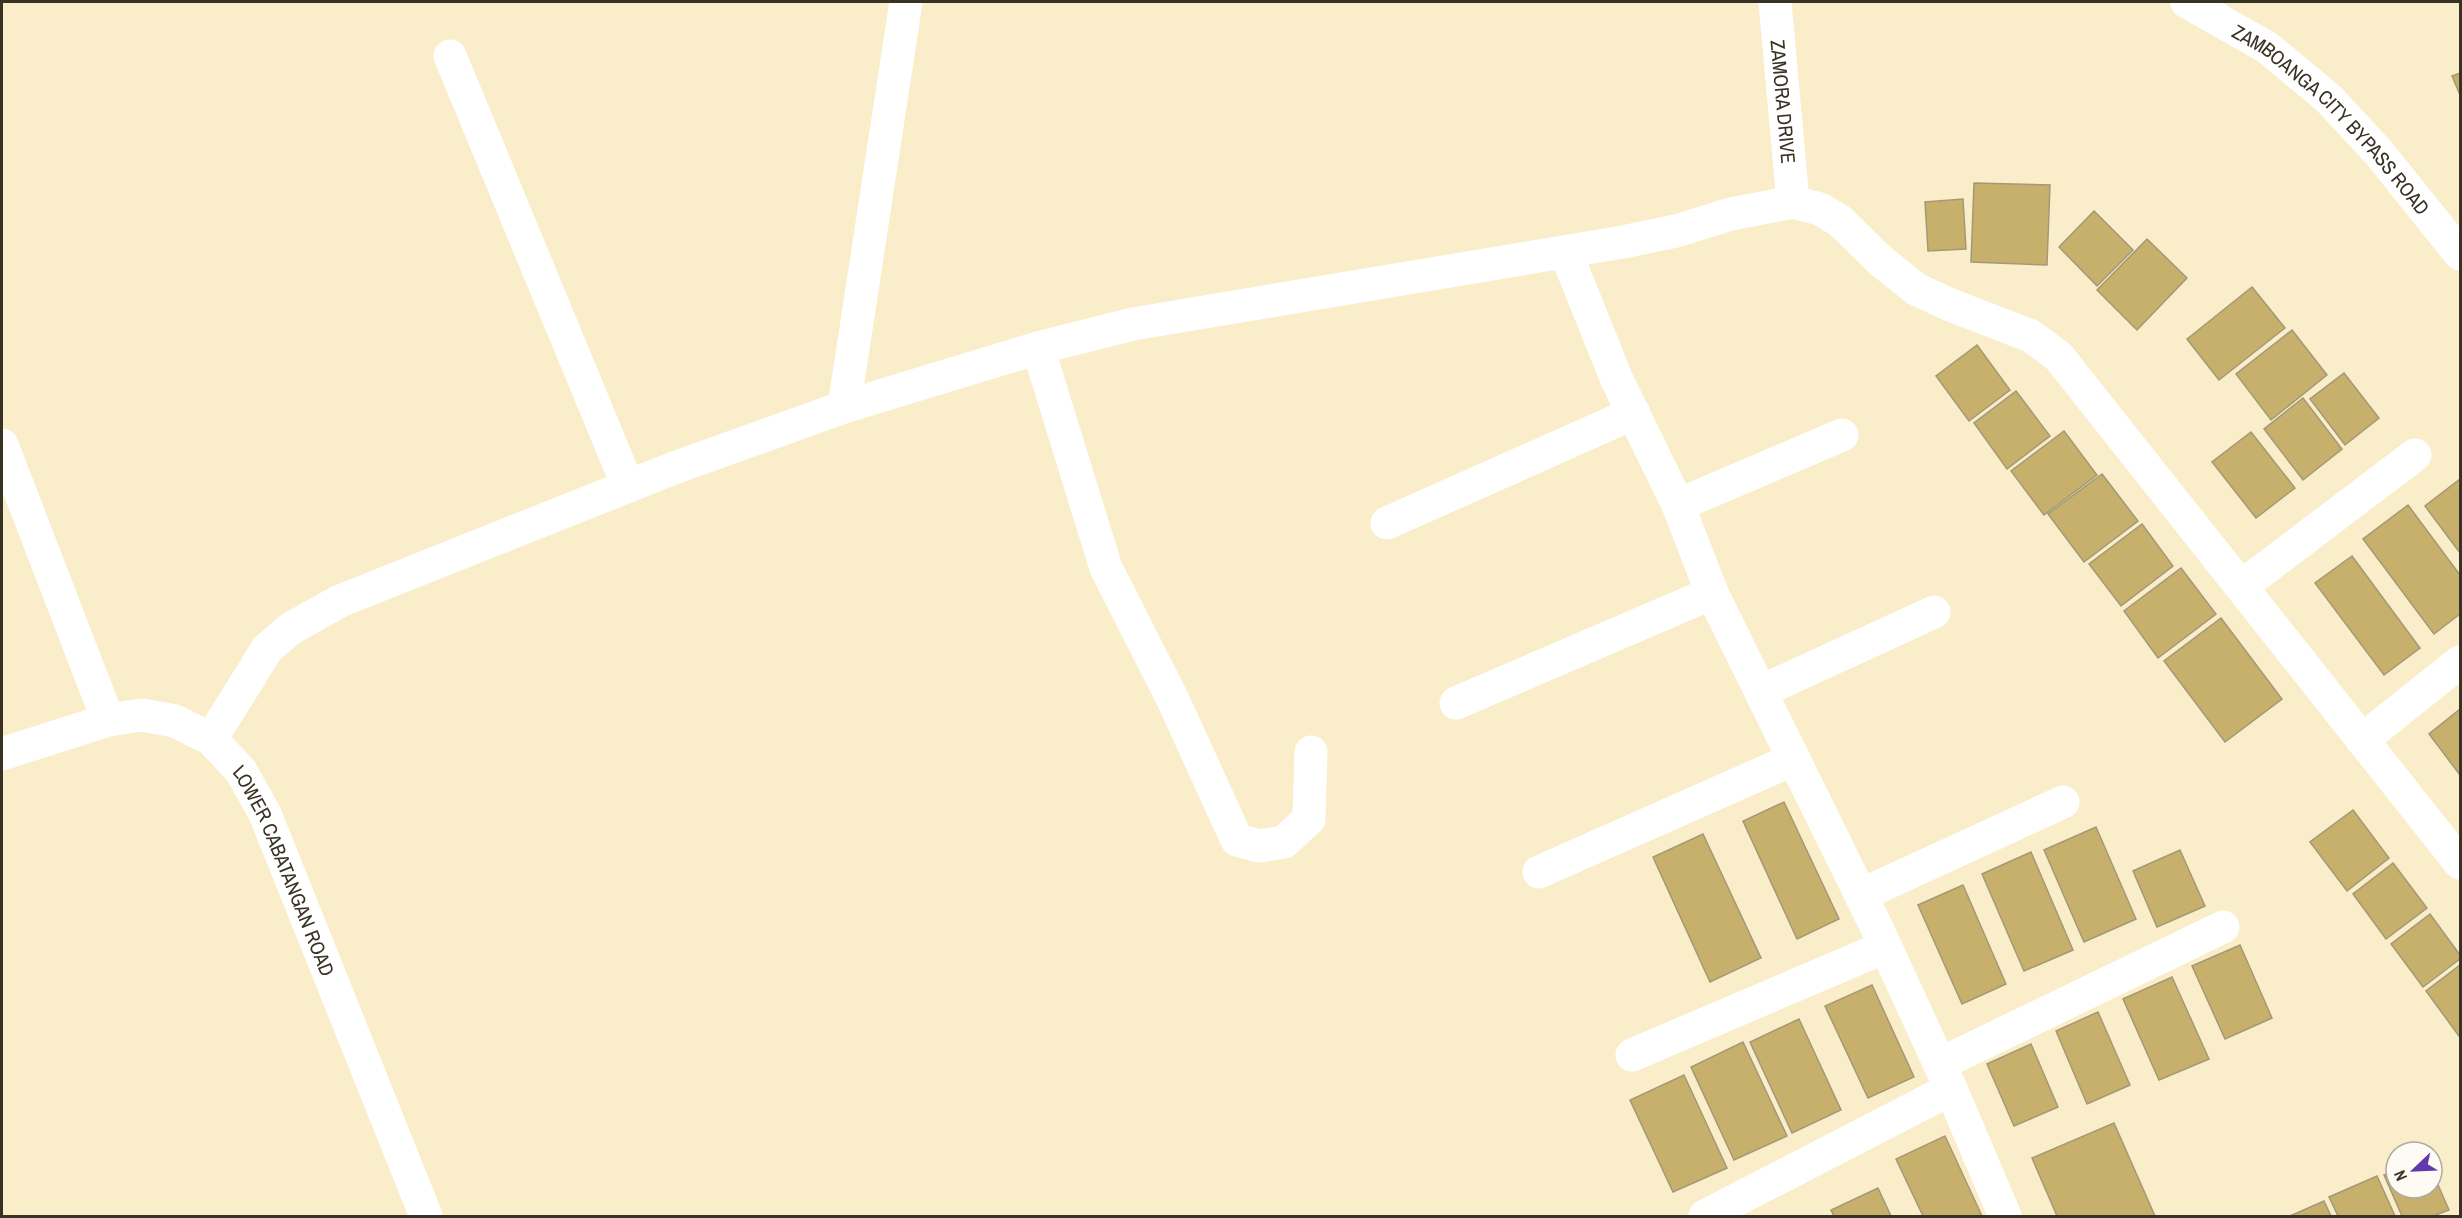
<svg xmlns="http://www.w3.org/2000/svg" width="2462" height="1218" font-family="'Archivo Narrow',sans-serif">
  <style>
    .building { fill: #c7af6c; stroke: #a49977; stroke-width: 1.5 }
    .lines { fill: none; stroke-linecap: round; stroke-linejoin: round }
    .minor { stroke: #fff; stroke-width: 33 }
    .tertiary { stroke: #fff; stroke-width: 33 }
    .secondary { stroke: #fff; stroke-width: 33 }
    .labels { text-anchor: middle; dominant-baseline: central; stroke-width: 4.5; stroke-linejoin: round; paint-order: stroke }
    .street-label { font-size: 20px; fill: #373224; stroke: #fefbf4 }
  </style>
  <rect width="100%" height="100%" fill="#faeeca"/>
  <g class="building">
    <path d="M2460,73V95L2452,76Z"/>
    <path d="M1974,183L2050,185L2047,265L1971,262Z"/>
    <path d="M1963,199L1966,249L1928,251L1925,202Z"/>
    <path d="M2094,211L2133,250L2097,286L2059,247Z"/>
    <path d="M2147,239L2187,278L2137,330L2097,290Z"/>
    <path d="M2252,287L2285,328L2219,380L2187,339Z"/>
    <path d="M2292,330L2327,375L2271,420L2236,374Z"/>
    <path d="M1977,345L2010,390L1969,421L1936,376Z"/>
    <path d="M2344,373L2379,418L2345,445L2310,399Z"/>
    <path d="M2016,391L2050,436L2007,469L1974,423Z"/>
    <path d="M2303,398L2342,449L2303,480L2264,429Z"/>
    <path d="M2064,431L2097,475L2044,515L2011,471Z"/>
    <path d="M2251,432L2295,488L2256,518L2212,462Z"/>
    <path d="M2102,474L2138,521L2084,562L2048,514Z"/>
    <path d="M2460,479V553L2425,506Z"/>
    <path d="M2408,505L2460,575V614L2434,634L2363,539Z"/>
    <path d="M2142,524L2173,566L2121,606L2089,564Z"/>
    <path d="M2352,556L2420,648L2384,675L2315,583Z"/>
    <path d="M2181,568L2216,614L2158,658L2124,611Z"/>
    <path d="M2221,618L2282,699L2225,742L2164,661Z"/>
    <path d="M2460,709V775L2429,734Z"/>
    <path d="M1784,802L1839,919L1797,939L1743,821Z"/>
    <path d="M2353,810L2389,858L2347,891L2310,842Z"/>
    <path d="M2096,827L2136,919L2084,942L2044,850Z"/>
    <path d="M1703,834L1761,958L1710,982L1653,857Z"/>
    <path d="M2180,850L2205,906L2157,927L2133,871Z"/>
    <path d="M2031,852L2073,950L2024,971L1982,874Z"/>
    <path d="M2393,863L2427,908L2386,939L2353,894Z"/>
    <path d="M1963,885L2006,984L1962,1004L1918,905Z"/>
    <path d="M2430,914L2460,955V959L2423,987L2391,944Z"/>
    <path d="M2240,945L2272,1018L2225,1039L2192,966Z"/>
    <path d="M2460,965V1036H2459L2426,991Z"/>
    <path d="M2172,977L2209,1059L2159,1080L2123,999Z"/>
    <path d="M1872,985L1914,1077L1868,1098L1825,1006Z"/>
    <path d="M2098,1012L2130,1085L2087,1104L2056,1031Z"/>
    <path d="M1799,1019L1841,1110L1792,1133L1750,1042Z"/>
    <path d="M1743,1042L1787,1136L1734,1160L1691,1067Z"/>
    <path d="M2031,1044L2058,1107L2014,1126L1987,1064Z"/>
    <path d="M1684,1075L1727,1168L1673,1192L1630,1100Z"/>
    <path d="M2114,1123L2155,1216H2057L2032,1158Z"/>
    <path d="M1945,1136L1982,1216H1923L1896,1159Z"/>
    <path d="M2396,1170V1188H2432V1171L2449,1210L2433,1216H2402L2384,1175Z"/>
    <path d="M2377,1176L2395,1216H2338L2329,1197Z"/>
    <path d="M1878,1188L1891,1216H1834L1831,1210Z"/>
    <path d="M2324,1201L2331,1216H2290Z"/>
  </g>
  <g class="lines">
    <g class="minor">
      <path id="s1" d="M1775,2L1793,202"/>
      <path d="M450,56L628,486"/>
      <path d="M1566,253L1617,380L1678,505L1712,593L1876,926L1951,1089L2005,1216"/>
      <path d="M1038,348L1106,568L1173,700L1237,840L1259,846L1284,842L1309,819L1311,752"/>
      <path d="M844,407L906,2"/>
      <path d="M2,445L108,720"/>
      <path d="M1678,505L1842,435"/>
      <path d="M1387,523L1634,413"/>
      <path d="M2242,586L2415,455"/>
      <path d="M1762,691L1934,612"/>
      <path d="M1456,703L1712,593"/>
      <path d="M211,739L267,649L290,629L340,601L674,468L844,407L1038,348L1133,324L1623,242L1676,231L1731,214L1793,202L1820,209L1840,221L1881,261L1916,289L1948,304L2031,336L2059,357L2460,863"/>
      <path d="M2362,740L2460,662"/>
      <path d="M1539,872L1794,759"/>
      <path d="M1861,895L2063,802"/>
      <path d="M1632,1055L1885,947"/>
      <path d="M1940,1064L2223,927"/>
      <path d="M1705,1216L1951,1089"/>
    </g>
    <path class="tertiary" id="s2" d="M2,754L108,720L142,715L175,721L211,739L241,771L265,814L426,1216"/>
    <path class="secondary" id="s3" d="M2187,2L2268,48L2329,99L2379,153L2460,254"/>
  </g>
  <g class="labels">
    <g class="street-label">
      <text stroke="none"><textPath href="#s1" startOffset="100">ZAMORA DRIVE</textPath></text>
      <text stroke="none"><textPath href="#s3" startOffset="188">ZAMBOANGA CITY BYPASS ROAD</textPath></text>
      <text stroke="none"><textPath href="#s2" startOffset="372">LOWER CABATANGAN ROAD</textPath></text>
    </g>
  </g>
  <rect width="2462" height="1218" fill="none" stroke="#373224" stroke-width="6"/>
  <g transform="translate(2414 1170) rotate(247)"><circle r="28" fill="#fefbf4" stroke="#aeaba1" stroke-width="1.5"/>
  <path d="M0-4.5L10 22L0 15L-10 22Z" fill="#6138b0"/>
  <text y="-9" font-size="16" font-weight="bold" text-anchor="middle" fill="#373224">N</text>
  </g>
</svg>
